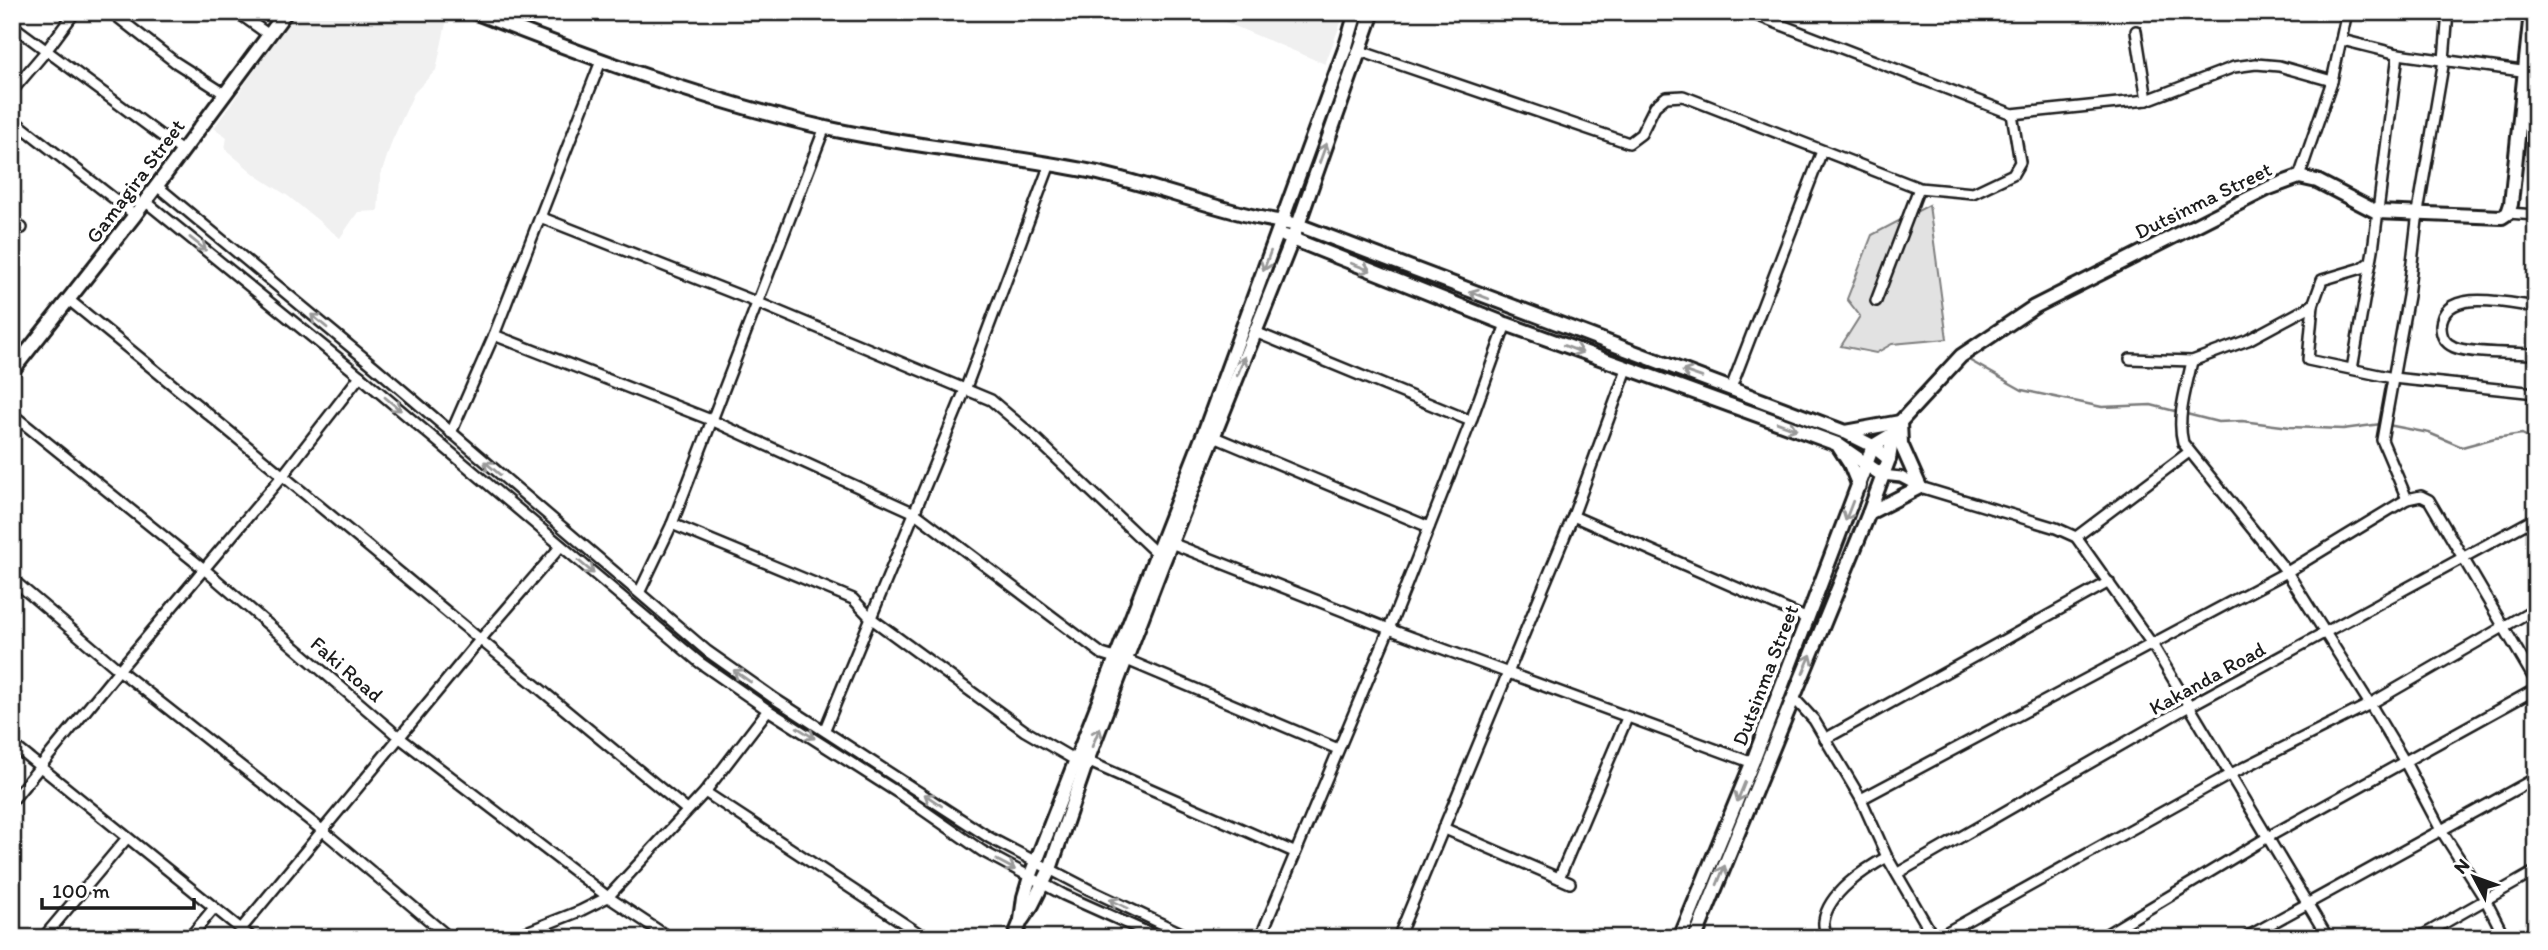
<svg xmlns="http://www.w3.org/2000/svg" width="2548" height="950" font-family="Itim,sans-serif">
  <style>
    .built { fill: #f0f0f0 }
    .green { fill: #e2e2e2; stroke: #7f7f7f; stroke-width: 2 }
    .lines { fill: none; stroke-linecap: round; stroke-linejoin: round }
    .stream { stroke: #7a7a7a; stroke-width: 2.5 }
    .street-casing { stroke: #1c1c1c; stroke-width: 14 }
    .secondary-casing { stroke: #1c1c1c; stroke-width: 18 }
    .street { stroke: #fff; stroke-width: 9 }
    .secondary { stroke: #fff; stroke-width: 12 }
    .oneway { stroke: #999 }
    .labels { text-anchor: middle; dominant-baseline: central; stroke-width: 7; stroke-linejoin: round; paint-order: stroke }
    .street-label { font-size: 21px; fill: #1c1c1c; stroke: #fff }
  </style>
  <rect width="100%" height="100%" fill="#fff"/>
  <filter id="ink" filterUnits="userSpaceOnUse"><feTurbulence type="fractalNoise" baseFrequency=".0143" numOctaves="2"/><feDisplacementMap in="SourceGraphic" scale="14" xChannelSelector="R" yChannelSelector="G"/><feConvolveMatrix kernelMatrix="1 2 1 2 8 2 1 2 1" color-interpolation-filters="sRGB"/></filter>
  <g filter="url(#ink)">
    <g class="built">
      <path d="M296,12L448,14L436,70L414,93L392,141L380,178L378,211L358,212L340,238L288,196L257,176L225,149L227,137L214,128Z"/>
      <path d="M1201,12H1345L1325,64Z"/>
    </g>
    <path class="green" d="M1929,205L1947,339L1892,344L1876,353L1841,346L1860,316L1847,299L1872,235Z"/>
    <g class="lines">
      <g class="stream">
        <path d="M1967,359L2022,390L2102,407L2151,405L2218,422L2242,421L2290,427L2343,429L2381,424"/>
        <path d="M2388,425L2429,433L2462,447L2495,438L2522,434L2536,441"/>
      </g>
      <g class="street-casing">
        <g id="street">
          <path d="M111,12L175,62L225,94"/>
          <path d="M237,12L269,35"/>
          <path d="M1748,12L2012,114L2147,100L2234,67L2256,64L2279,66L2332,81"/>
          <path d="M12,25L182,151"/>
          <path d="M2136,31L2147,100"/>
          <path d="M2342,40L2398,54L2536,73"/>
          <path d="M1360,51L1629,143L1641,134L1655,106L1666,97L1683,96L1919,188L1973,193L2013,174L2020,162L2012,114"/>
          <path d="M12,91L46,51L75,12"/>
          <path d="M12,119L135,215"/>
          <path d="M2299,177L2332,81L2347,12"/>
          <path d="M157,186L375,367L707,651L775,699L990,838L1090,890L1192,938"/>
          <path d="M145,201L360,376L699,662L768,710L900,794L982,851L1064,895L1160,938"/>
          <path d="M2508,213L2536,215"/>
          <path d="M540,217L756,302L991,400L1032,435L1156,553"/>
          <path d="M12,221L22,228"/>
          <path d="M2371,261L2362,268L2322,280L2313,305L2308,360L2393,378L2536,393"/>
          <path d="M69,300C276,468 480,641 687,810"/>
          <path d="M1876,301L1919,188"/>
          <path d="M2536,307C2511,304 2443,286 2441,326C2441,337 2445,343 2454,347C2470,354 2516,353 2536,354"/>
          <path d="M1255,332L1471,421"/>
          <path d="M494,335L711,420L915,513L1102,654L1115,658"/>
          <path d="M2130,359L2192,361L2248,340L2313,305"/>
          <path d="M2192,361C2187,386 2176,417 2183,443L2287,572L2370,704L2405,762L2441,830L2485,899L2505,938"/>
          <path d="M2352,369L2373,250L2398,54"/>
          <path d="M1731,388L1822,151"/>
          <path d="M12,414L204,569L400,738L608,897L670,938"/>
          <path d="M451,433L494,335L601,61"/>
          <path d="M1212,436L1429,527"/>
          <path d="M1882,475L1901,477L1920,487L2056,528L2076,537L2152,644L2328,938"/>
          <path d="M2407,499L2382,440L2408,296L2418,212L2444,60L2448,12"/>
          <path d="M1573,516L1808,619"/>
          <path d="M672,524L853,599L872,619L1025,731L1075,760"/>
          <path d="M2076,537L2189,452"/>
          <path d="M1171,543L1389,629L1753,763"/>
          <path d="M12,579L119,670L322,830L450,938"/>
          <path d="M640,591L672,524L825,127"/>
          <path d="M1127,660L1338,749"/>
          <path d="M1793,697L1814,720L1861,799L1887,857L1934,938"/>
          <path d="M825,729L965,390L1050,164"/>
          <path d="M1825,739L2109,582"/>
          <path d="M12,744L252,938"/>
          <path d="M1087,761L1294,852"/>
          <path d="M705,792L926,938"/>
          <path d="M1861,799L2287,572L2407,499L2421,496L2429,500L2536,682"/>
          <path d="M12,801L119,670L284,474L360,376"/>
          <path d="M1443,828L1570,883"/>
          <path d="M1898,873L2191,705L2536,518"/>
          <path d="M1559,878L1627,718"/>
          <path d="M241,929L479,641L561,546"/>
          <path d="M43,938L127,838"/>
          <path d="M189,938L214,908"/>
          <path d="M511,938L580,911L608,897L705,792L768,710"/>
          <path d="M1260,938L1389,629L1471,421L1506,324"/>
          <path d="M1398,938L1573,516L1627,369"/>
          <path d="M1826,938C1826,933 1823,926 1824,921C1828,893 1865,869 1887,857"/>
          <path d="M1936,938L2231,774L2370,704L2536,608"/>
          <path d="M2100,938L2268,837L2536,689"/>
          <path d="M2245,938L2536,778"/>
          <path d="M2418,938L2536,871"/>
        </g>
      </g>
      <g class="secondary-casing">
        <g id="secondary">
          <path d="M474,12C589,57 706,101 826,128C916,148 1008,154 1098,173C1151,185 1203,205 1256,217C1270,220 1284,222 1298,225L1845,432L1873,446L1889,459"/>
          <path d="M1285,236L1506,324L1837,444L1882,475"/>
          <path d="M12,371L135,215L286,12"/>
          <path d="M1845,432L1900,422L1901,444L1920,487L1869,513"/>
          <path d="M1839,447L1850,464L1859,486"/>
          <path d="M1021,920L1024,897L1030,877L1204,433L1346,46L1356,12"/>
          <path d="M1014,938L1021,921L1032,905L1050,869L1087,761L1162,565L1298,225L1373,12"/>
          <path d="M1680,938L1755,756L1873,446L1893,434"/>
          <path d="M1695,938L1869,513L1889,459L1893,434L1900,422L1961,356L2034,307L2269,188L2299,177L2317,181L2377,212L2502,217L2508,213L2511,204L2531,12"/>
        </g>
      </g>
      <use href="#street" class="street"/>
      <use href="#secondary" class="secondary"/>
    </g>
    <defs><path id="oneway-shaft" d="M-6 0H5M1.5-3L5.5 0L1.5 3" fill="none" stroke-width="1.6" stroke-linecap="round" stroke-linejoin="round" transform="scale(1.75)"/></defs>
    <g class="oneway">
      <use href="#oneway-shaft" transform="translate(1323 153) rotate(-70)"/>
      <use href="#oneway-shaft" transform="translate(198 244) rotate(39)"/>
      <use href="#oneway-shaft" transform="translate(1267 261) rotate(110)"/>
      <use href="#oneway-shaft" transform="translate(1361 267) rotate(21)"/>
      <use href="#oneway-shaft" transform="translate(1479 295) rotate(-159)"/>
      <use href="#oneway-shaft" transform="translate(319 321) rotate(-140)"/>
      <use href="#oneway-shaft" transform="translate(1573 349) rotate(21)"/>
      <use href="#oneway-shaft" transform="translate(1241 366) rotate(-68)"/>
      <use href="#oneway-shaft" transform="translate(1692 374) rotate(-161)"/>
      <use href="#oneway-shaft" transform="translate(393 404) rotate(40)"/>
      <use href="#oneway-shaft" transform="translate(1787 426) rotate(20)"/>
      <use href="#oneway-shaft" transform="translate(492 468) rotate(-140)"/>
      <use href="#oneway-shaft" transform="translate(1849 511) rotate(111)"/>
      <use href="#oneway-shaft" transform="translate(586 567) rotate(40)"/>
      <use href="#oneway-shaft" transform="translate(1807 664) rotate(-67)"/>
      <use href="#oneway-shaft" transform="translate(742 676) rotate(-145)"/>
      <use href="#oneway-shaft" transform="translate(806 733) rotate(32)"/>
      <use href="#oneway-shaft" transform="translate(1096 737) rotate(-68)"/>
      <use href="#oneway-shaft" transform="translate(1741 792) rotate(112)"/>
      <use href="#oneway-shaft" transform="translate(933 800) rotate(-146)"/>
      <use href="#oneway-shaft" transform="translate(1006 865) rotate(28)"/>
      <use href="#oneway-shaft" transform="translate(1721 875) rotate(-68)"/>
      <use href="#oneway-shaft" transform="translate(1119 904) rotate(-155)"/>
    </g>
  </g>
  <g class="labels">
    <g class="street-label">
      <text transform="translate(135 181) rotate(-53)">Gamagira Street</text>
      <text transform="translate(2203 200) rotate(-26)">Dutsinma Street</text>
      <text transform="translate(347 669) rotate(41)">Faki Road</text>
      <text transform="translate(1765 675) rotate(-69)">Dutsinma Street</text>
      <text transform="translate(2207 678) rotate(-29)">Kakanda Road</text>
    </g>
  </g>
  <rect width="2548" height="950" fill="none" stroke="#fff" stroke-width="42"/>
  <rect x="21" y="21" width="2506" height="908" fill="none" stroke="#1c1c1c" stroke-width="2.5" filter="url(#ink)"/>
  <g transform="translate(2474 877) rotate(311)" stroke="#ffffff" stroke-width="5" paint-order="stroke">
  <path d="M0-5L12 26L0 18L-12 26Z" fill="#1c1c1c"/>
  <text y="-10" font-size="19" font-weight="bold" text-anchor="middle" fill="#1c1c1c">N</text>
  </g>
  <path d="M42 898v10h152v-10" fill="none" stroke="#1c1c1c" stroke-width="3.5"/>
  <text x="52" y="898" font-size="21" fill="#1c1c1c" stroke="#ffffff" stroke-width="5" paint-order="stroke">100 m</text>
</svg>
